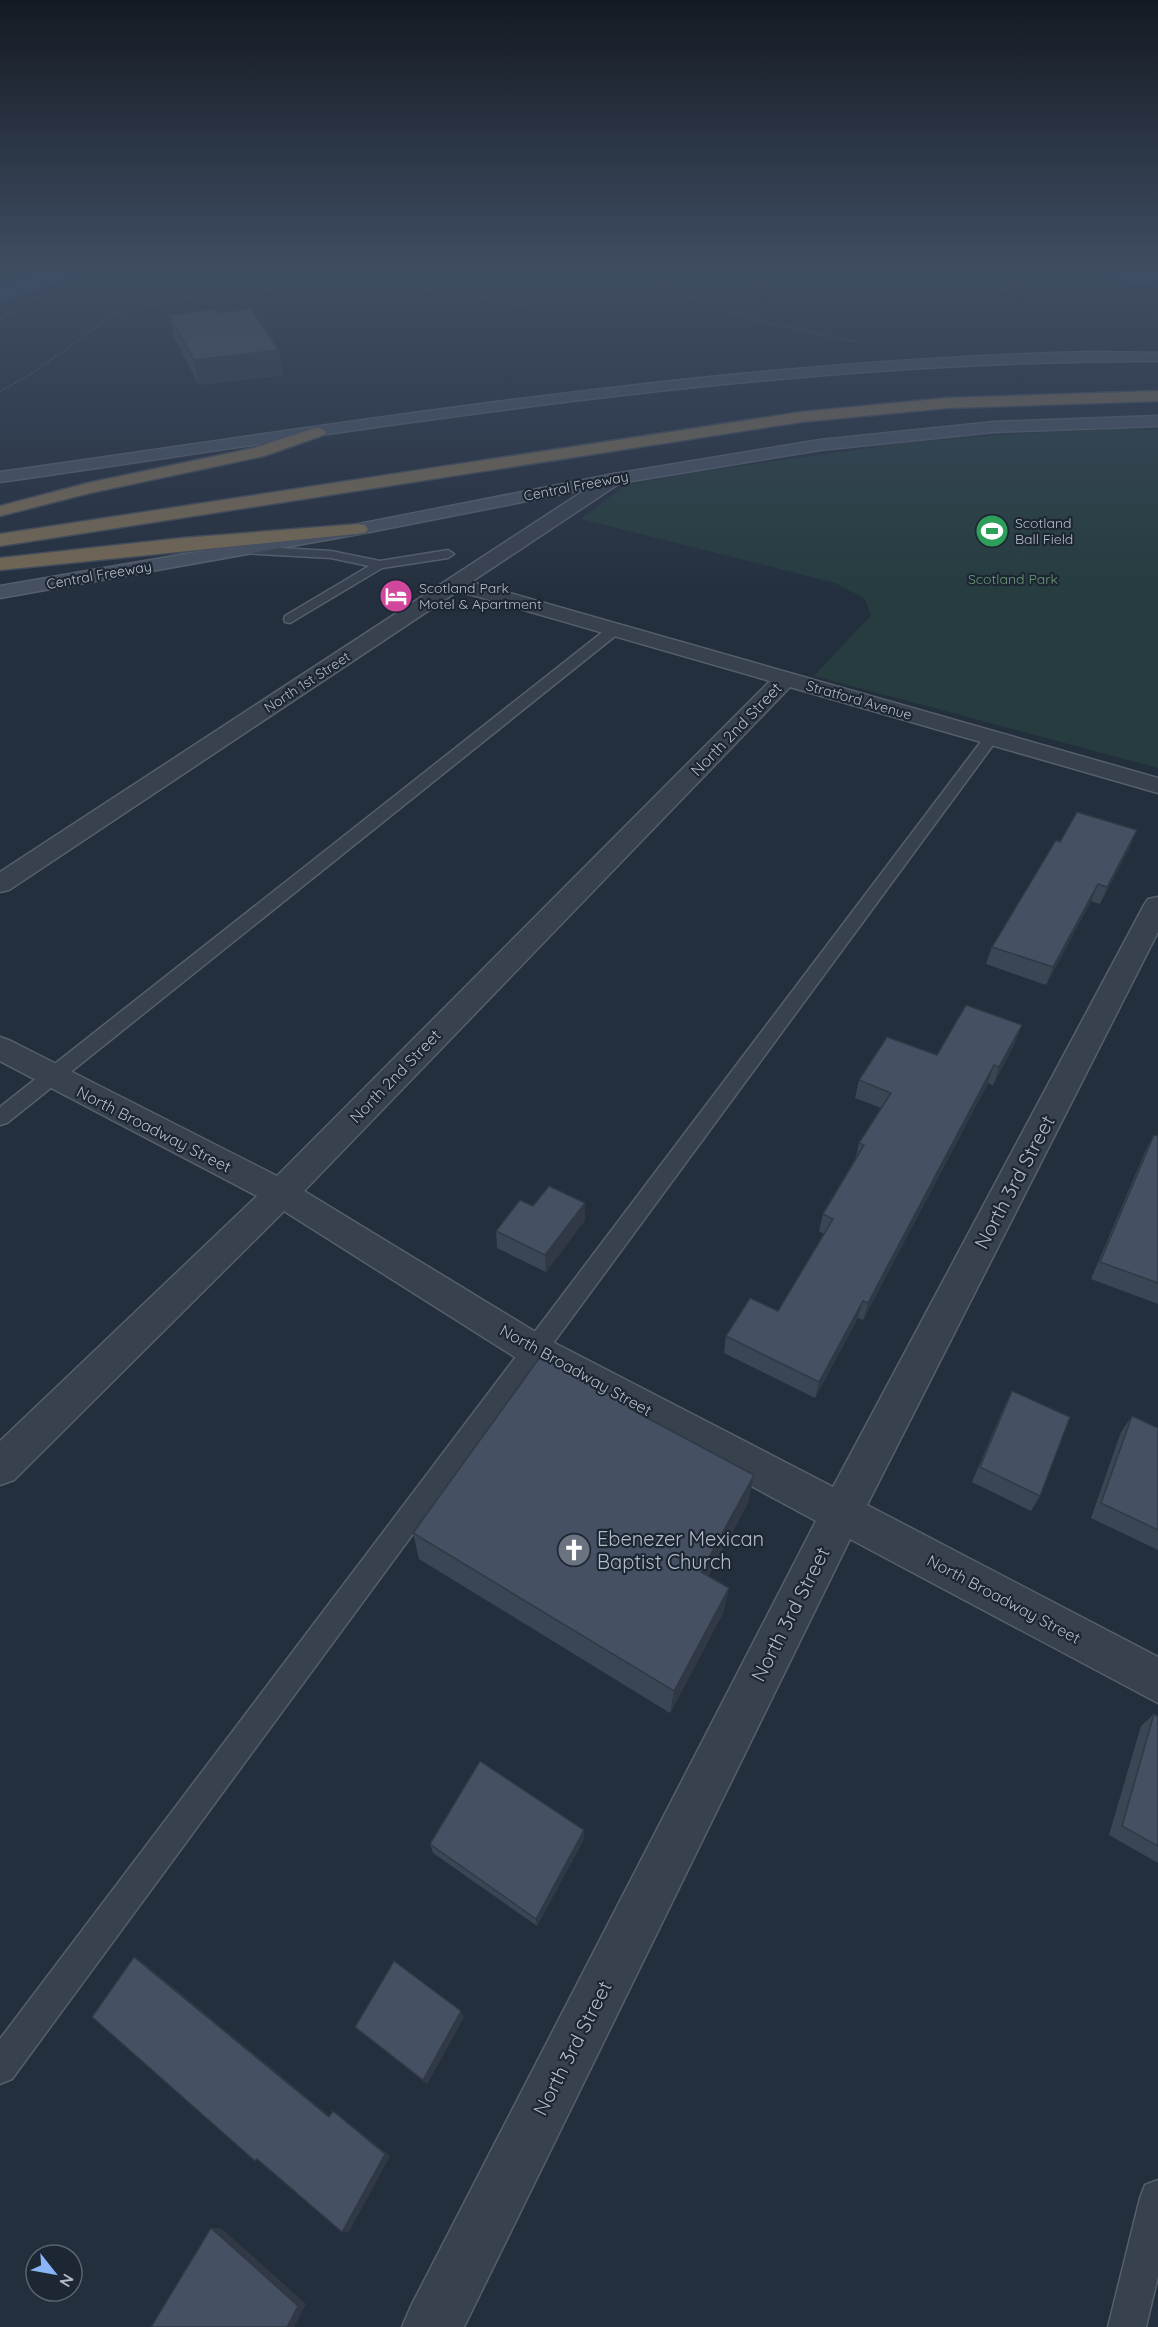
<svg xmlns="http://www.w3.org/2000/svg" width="1158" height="2327" font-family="Quicksand,sans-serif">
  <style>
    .green { fill: #263c3f }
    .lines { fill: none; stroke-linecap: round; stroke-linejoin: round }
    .river { fill: #394c67; fill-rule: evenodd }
    .service-casing { stroke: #565f6c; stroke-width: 3 }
    .minor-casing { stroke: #565f6c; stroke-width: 3 }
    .secondary-casing { stroke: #565f6c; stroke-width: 3 }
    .motorway-casing { stroke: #434c59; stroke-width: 3 }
    .path { stroke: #44595c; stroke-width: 1.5; stroke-dasharray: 2 2; stroke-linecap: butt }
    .service { fill: #38414e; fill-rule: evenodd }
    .minor { fill: #38414e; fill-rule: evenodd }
    .secondary { fill: #465061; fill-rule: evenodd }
    .motorway { fill: #746855; fill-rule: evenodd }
    .wall { fill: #3b4654 }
    .shaded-wall { fill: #303945 }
    .building { fill: #455162; stroke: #303945; stroke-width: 1.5 }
    .labels { text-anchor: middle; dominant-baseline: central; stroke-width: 4.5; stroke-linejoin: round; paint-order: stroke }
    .far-street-label { font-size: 14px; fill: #b4bcc9; stroke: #1d2633 }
    .far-poi-label { font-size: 14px; fill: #b4bcc9; stroke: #1d2633; text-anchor: start }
    .far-park-label { font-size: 14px; fill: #6b9a76; stroke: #1d2633 }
    .street-label { font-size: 16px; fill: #b4bcc9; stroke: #1d2633 }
    .near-street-label { font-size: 20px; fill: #b4bcc9; stroke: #1d2633 }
    .near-poi-label { font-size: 20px; fill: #b4bcc9; stroke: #1d2633; text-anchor: start }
  </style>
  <rect width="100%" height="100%" fill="#242f3e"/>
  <g class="green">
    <path d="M0,272H58L0,296Z"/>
    <path d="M1115,429L1158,430V768L814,676L871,615L864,598L835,583L581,519L625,485L712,470L907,443L998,435Z"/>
  </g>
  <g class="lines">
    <g class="river">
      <path d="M34,272H71L67,278L0,304V286Z"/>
      <path d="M1108,272H1158V288L1112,278Z"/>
    </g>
    <g class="service-casing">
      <g id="service">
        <path d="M245,546L331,551L380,561L448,550L454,554L448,558L382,568L290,623L285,622L284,619L285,616L369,566L331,558L241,553V547Z"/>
        <path d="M614,626L621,630L619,633L7,1123L0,1125V1107L609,627Z"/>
        <path d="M991,734L996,735L998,738L996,741L12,2079L0,2084V2039L986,735Z"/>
        <path d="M1158,2180V2276L1146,2327H1108L1140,2198L1145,2185Z"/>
      </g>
    </g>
    <g class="minor-casing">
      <path id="minor" d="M614,474L620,475L623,479L620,483L471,582L1158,778V793L790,687L304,1191L547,1339L833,1487L1144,905L1148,899L1158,897V932L867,1505L1158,1657V1703L850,1539L464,2327H402L411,2306L816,1521L521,1361L284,1211L14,1480L0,1485V1441L257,1196L0,1061V1037L11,1041L277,1176L770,681L458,591L9,890L0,892V872L608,475Z"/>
    </g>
    <g class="secondary-casing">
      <g id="secondary">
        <path d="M1093,352L1158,353V361C769,360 384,427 0,482V472C363,421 726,360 1093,352Z"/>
        <path d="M1158,416V426L994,432L820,450L614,484L359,534L0,598V586L359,524L614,474L820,440L994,422Z"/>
      </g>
    </g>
    <g class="motorway-casing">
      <g id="motorway">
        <path d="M1158,391V401L947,408L801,422L0,546V534L801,412L947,398Z"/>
        <path d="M318,427L326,432L324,435L264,456L90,493L0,516V506L88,483L254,448Z"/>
        <path d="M359,524L365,525L368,529L365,533L0,570V558L182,538Z"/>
      </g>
    </g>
    <g class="path">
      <path d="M163,272H172"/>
      <path d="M273,272L261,290L321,284L382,272"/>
      <path d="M322,272H334"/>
      <path d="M427,272L382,279L384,285L457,292L520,306L556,299L563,293L513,287L496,280L490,275L492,272"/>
      <path d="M570,272L580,274L597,272"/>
      <path d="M639,272L636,274C656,287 674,286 692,298L756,320L857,342"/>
      <path d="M983,272L998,289L1025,292"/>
      <path d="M1125,308L1158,285"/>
      <path d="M0,319L46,291L109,272"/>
      <path d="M0,391L25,378L117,313L197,295L208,289L218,272"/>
    </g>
    <use href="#service" class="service"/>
    <use href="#minor" class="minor"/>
    <use href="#secondary" class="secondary"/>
    <use href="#motorway" class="motorway"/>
  </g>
  <g class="wall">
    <path d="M219,313L279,350L283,375L199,385L174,338L169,315Z"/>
    <path d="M1060,842L1130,847L1100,904L1091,901L1046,985L986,964L992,947Z"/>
    <path d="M1015,1043L993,1085L988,1083L863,1320L858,1318L815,1398L724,1353L726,1336L778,1311L824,1234L819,1231L823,1214L855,1161L859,1143L881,1108L855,1098L859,1080Z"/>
    <path d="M1154,1135L1158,1136V1304L1091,1279L1145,1152Z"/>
    <path d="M533,1206L585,1220L546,1272L497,1248L496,1231Z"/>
    <path d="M1012,1391L1040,1496L1031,1511L972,1482L1004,1407Z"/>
    <path d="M636,1408V1412L754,1475L748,1503L708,1576L729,1588L723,1613L670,1713L419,1559L413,1533Z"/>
    <path d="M1132,1416L1158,1428V1550L1091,1518L1121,1432Z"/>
    <path d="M1154,1714L1158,1717V1863L1109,1835L1141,1726Z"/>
    <path d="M584,1830V1839L537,1926L433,1853L430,1844Z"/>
    <path d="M464,2017L427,2084L355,2027Z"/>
  </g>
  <g class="shaded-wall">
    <path d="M279,350L283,375L199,385L194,360Z"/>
    <path d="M1137,830L1130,847L1100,904L1107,887Z"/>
    <path d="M1098,884L1091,901L1046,985L1053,967Z"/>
    <path d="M1022,1025L1015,1043L993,1085L999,1067Z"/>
    <path d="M994,1065L988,1083L863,1320L868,1303Z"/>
    <path d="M585,1203V1220L546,1272L545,1255Z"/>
    <path d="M863,1301L858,1318L815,1398L819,1382Z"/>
    <path d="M754,1475L748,1503L696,1597L701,1572Z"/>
    <path d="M729,1588L723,1613L670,1713L674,1691Z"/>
    <path d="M584,1830V1839L537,1926L536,1919Z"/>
    <path d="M134,1957L145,1964L336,2121L329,2117Z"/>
    <path d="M461,2011L464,2017L427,2084L423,2080Z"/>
    <path d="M333,2111L339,2115L390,2156L349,2232H342Z"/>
    <path d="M211,2228H221L306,2304L294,2327H287Z"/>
  </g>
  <g class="building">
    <path d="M217,309L219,313L251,309L279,350L194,360L169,315Z"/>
    <path d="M1077,812L1137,830L1107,887L1098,884L1053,967L992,947L1056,840L1060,842Z"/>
    <path d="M966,1005L1022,1025L999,1067L994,1065L868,1303L863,1301L819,1382L726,1336L750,1298L778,1311L833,1219L823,1214L864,1145L859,1143L891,1093L859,1080L887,1037L937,1055Z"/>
    <path d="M1154,1135L1158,1136V1283L1100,1262Z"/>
    <path d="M549,1186L585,1203L545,1255L496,1231L520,1200L533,1206Z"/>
    <path d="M540,1357L636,1408L634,1411L754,1475L701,1572L729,1588L674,1691L413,1533Z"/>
    <path d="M1012,1391L1070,1417L1040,1496L980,1467Z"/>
    <path d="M1132,1416L1158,1428V1530L1101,1503Z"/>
    <path d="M1154,1714L1158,1717V1846L1122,1826Z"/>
    <path d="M480,1761L584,1830L536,1919L430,1844Z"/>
    <path d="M134,1957L329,2117L333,2111L385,2154L342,2232L257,2159L255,2161L92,2017Z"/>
    <path d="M394,1961L461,2011L423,2080L355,2027Z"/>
    <path d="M211,2228L298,2306L287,2327H151Z"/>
  </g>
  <linearGradient id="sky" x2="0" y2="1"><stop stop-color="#141a22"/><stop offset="0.45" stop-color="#3f4d63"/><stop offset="1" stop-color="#3f4d63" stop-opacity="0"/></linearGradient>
  <rect width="1158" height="598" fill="url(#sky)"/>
  <defs>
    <g id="stadium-disc" transform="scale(1.725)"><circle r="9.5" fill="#2e9e5b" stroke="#1d2633"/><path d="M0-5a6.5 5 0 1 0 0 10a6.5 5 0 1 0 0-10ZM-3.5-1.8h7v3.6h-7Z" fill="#fff"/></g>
    <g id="hotel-disc" transform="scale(1.725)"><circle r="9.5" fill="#d1479c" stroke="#1d2633"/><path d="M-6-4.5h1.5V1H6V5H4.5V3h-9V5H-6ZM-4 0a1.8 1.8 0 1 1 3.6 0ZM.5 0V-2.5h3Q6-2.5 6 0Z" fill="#fff"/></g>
    <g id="church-disc" transform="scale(1.725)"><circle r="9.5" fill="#6b7280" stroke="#1d2633"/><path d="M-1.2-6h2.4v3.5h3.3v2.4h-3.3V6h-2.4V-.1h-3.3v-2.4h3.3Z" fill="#fff"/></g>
  </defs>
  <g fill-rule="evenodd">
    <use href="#stadium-disc" x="992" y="531"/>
    <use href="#hotel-disc" x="396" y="596"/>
    <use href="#church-disc" x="574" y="1550"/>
  </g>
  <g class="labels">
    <g class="far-street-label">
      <text transform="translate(576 486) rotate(-11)">Central Freeway</text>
      <text transform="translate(99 575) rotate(-10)">Central Freeway</text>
      <text transform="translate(307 682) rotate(-33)">North 1st Street</text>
      <text transform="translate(859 700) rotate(16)">Stratford Avenue</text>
    </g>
    <g class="far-poi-label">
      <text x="1015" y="523">Scotland<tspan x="1015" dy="16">Ball Field</tspan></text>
      <text x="419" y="588">Scotland Park<tspan x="419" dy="16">Motel &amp; Apartment</tspan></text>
    </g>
    <g class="far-park-label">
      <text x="1013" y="579">Scotland Park</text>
    </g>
    <g class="street-label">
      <text transform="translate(736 729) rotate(-46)">North 2nd Street</text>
      <text transform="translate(395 1076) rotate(-46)">North 2nd Street</text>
      <text transform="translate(154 1129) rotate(27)">North Broadway Street</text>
      <text transform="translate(576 1370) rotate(29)">North Broadway Street</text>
      <text transform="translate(1004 1599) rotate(28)">North Broadway Street</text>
    </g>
    <g class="near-street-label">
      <text transform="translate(1014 1182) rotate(-62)">North 3rd Street</text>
      <text transform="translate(790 1614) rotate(-63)">North 3rd Street</text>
      <text transform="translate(572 2048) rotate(-63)">North 3rd Street</text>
    </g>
    <g class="near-poi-label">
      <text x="597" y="1538">Ebenezer Mexican<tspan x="597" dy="23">Baptist Church</tspan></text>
    </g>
  </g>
  <g transform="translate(54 2273) rotate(121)"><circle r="28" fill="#1d2633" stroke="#59626f" stroke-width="1.5"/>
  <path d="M0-4.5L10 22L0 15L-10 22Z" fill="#8ab4f8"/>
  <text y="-9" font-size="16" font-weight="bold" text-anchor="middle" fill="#b4bcc9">N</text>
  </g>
</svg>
